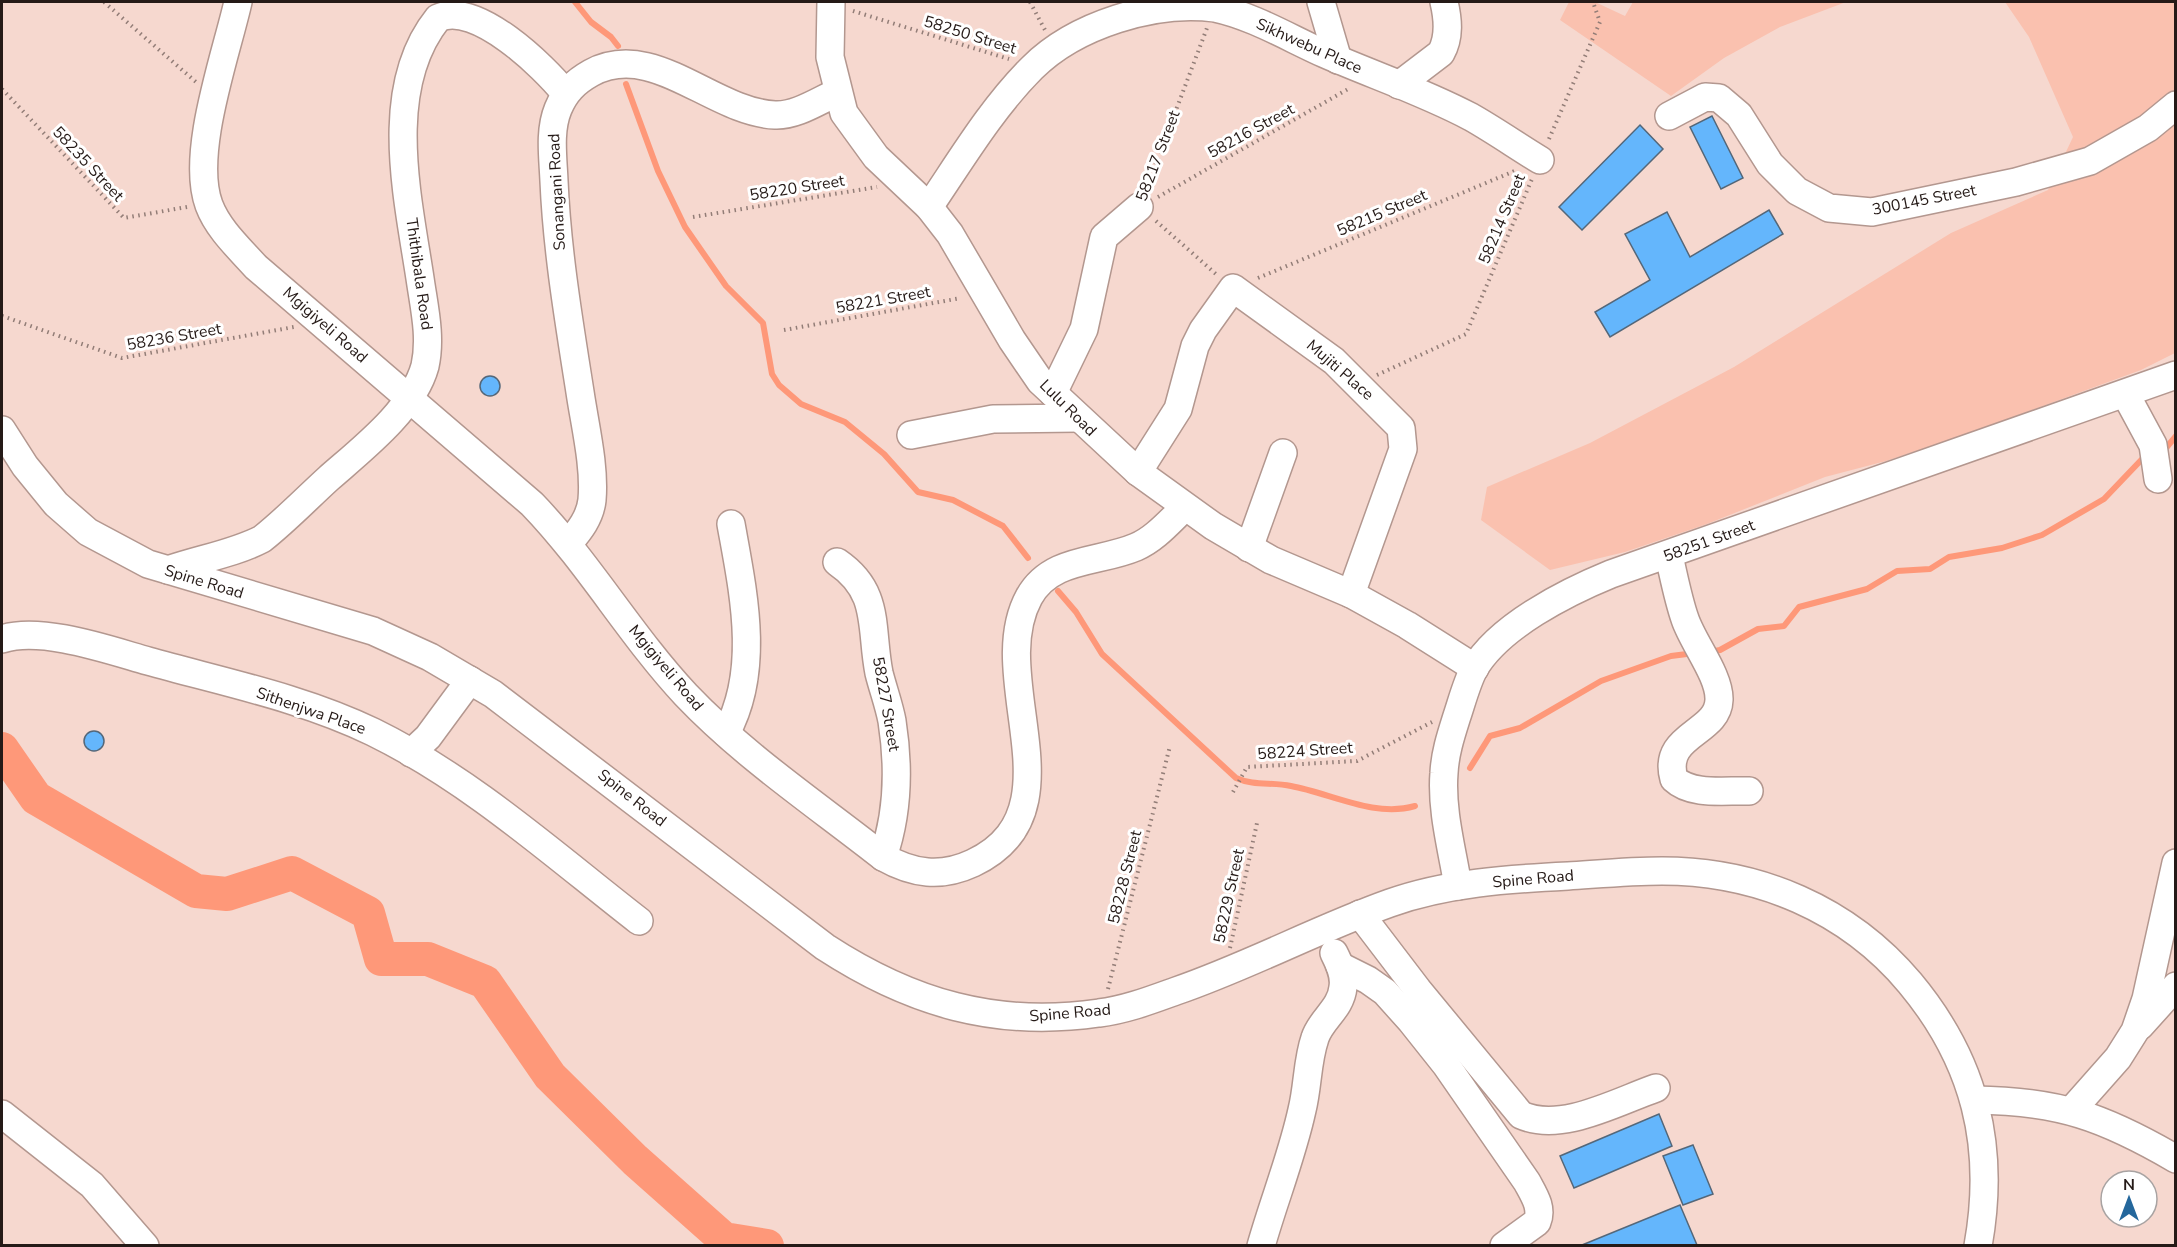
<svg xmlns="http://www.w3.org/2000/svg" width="2177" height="1247" font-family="'Nunito Sans',sans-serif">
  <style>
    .green { fill: #fac1af }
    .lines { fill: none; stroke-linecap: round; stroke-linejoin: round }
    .stream { stroke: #fe9879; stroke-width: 6 }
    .river { stroke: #fe9879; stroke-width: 34 }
    .building { fill: #64b6fc; stroke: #546779; stroke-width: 1.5 }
    .minor-casing { stroke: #b3978f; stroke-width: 30 }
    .path { stroke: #927d77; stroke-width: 4; stroke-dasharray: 1.5 4.5; stroke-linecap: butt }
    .minor { stroke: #fff; stroke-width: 27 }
    .labels { text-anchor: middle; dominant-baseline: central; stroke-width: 6; stroke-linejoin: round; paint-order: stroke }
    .street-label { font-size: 16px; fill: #251a17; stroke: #fff }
  </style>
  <rect width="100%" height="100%" fill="#f6d8cf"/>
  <g class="green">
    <path d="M1569,2H1595L1625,16L1633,2H1846L1780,27L1724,58L1671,96L1560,20Z"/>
    <path d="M2005,2H2175V353L2141,370L1958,437L1886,461L1825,477L1707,524L1625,552L1550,570L1481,520L1487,487L1590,443L1734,367L1951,233L2048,190L2073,137L2029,37Z"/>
  </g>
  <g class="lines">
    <g class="stream">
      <path d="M575,2L591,22L611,37L618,46"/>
      <path d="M626,84L658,171L685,227L726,286L763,323L772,374L779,385L801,404L845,422L884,454L918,492L953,500L1003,526L1028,558"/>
      <path d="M2166,448L2176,436"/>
      <path d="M1058,591L1076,612L1102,654L1236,778C1254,786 1271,782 1291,786C1330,793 1374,818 1415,806"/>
      <path d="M1710,652L1720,650L1758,629L1784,626L1799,607L1867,589L1897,571L1930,569L1949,557L2002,548L2042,535L2104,499L2145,456"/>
      <path d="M1470,768L1490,736L1520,728L1601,681L1671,656L1687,654"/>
    </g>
    <path class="river" d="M2,749L36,798L196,891L227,894L292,873L368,913L381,959H428L485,982L550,1076L635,1160L724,1239L767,1246"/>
  </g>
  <g class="building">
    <path d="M1712,116L1743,178L1721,189L1690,127Z"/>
    <path d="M1640,125L1663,149L1582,230L1559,207Z"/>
    <path d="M1769,210L1783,234L1610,337L1595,312L1650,280L1625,234L1667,212L1690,257Z"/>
    <circle cx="490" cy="386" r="10"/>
    <circle cx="94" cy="741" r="10"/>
    <path d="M1659,1114L1672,1146L1574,1188L1560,1156Z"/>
    <path d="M1693,1145L1713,1194L1683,1205L1663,1156Z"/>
    <path d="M1680,1205L1697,1245H1582Z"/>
  </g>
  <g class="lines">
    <g class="minor-casing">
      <g id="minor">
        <path d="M238,2C226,55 190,154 209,205C218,229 239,248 256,267L532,504C589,563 630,635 686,695C744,756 817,805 883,857C913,874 941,878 973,863C1083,811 984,679 1029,597C1051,557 1099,563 1136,547C1155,539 1170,521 1185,507"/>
        <path d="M831,2L830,57L844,113L876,157L929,207L950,234L1012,340L1040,381L1138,472L1213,526L1271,560L1351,594L1407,625L1475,668"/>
        <path d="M1321,2L1338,60"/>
        <path d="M1399,85L1441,53C1450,37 1448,19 1444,2"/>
        <path d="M1669,116L1705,97L1719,98L1739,115L1770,164L1797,191L1829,208L1872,212L2016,182L2090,161L2148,128L2176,105"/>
        <path d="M929,207C961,160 991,109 1032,68C1075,25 1155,0 1215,8C1253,16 1289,38 1325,54C1373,75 1424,92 1471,117C1494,130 1517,146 1540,160"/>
        <path d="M1053,393L1084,329L1104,237L1139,207"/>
        <path d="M2126,395L2153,445L2158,479"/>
        <path d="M2,430L25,466L56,504L88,532L148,564L373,631L430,657L493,694L825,947C911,1003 996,1028 1099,1013C1125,1010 1151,1000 1176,991C1249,966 1317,929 1390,903C1446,883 1508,879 1568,876C1599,874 1630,871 1662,871C1758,871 1848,909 1910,983C1975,1061 1996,1146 1978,1246"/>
        <path d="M911,435L993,419L1079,418"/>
        <path d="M1138,472L1178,409L1195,346L1203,330L1233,288L1334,361L1401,428L1403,449L1351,594"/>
        <path d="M569,543C579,531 590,518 592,500C595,466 585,426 580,392C569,322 557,251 554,181C553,157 549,131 558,109C565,92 575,82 591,73C653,39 712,112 775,115C796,116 818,101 838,92"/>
        <path d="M1249,548L1283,453"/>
        <path d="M1669,556C1674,577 1678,599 1685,619C1693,643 1720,676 1719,700C1718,734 1661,734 1674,779C1692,796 1726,790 1749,791"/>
        <path d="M837,562C881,592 870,628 879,673C883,689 889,705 892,721C899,766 898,814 883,857"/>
        <path d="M168,570C199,559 233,554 262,539C286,520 307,498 329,478C362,449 413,410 425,366C431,339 425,311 421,285C409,202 380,90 438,18C476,0 544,67 565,93"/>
        <path d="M2,639C41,626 109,650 148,661C223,682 303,698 373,732C471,780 554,855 639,921"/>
        <path d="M726,733C761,670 743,591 731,524"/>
        <path d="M411,753L428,737L470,680"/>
        <path d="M1458,886C1452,849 1441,810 1444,773C1445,753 1451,735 1457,716C1462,701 1467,682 1474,669C1499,626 1567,592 1611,574L2176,375"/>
        <path d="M1360,914L1418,990L1521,1115C1561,1133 1616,1102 1656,1088"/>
        <path d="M1340,966L1368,980L1385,992L1411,1021L1446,1065L1527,1182C1534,1195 1543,1208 1537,1222L1504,1246"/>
        <path d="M2140,1026L2176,986"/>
        <path d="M1975,1100C2059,1101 2104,1117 2176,1159"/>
        <path d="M2072,1110L2118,1058L2135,1031L2146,999L2176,863"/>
        <path d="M2,1114L92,1185L145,1246"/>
        <path d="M1261,1246C1274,1200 1292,1156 1302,1110C1308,1086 1307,1061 1315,1038C1321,1019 1341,1009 1343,987C1345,975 1339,963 1334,953"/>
      </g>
    </g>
    <g class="path">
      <path d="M104,2L196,82"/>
      <path d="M1030,2L1045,30"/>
      <path d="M853,11L1009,59"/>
      <path d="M2,89L124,218L187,207"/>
      <path d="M1549,139L1600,22L1593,2"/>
      <path d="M1147,187L1207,28"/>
      <path d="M1158,197L1350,88"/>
      <path d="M693,217L877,187"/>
      <path d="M1156,221L1216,274"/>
      <path d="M1258,278L1517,170"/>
      <path d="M2,316L122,358L294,327"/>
      <path d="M784,330L961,298"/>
      <path d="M1377,375L1466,334L1532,179"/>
      <path d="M1233,792L1247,767L1357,761L1432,722"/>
      <path d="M1230,948L1257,823"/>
      <path d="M1108,989L1170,746"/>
    </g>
    <use href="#minor" class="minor"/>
  </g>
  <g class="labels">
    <g class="street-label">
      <text transform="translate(970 35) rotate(17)">58250 Street</text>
      <text transform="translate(1309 46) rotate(24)">Sikhwebu Place</text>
      <text transform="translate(1251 131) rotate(-29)">58216 Street</text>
      <text transform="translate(1158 156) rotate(-69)">58217 Street</text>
      <text transform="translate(88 164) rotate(47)">58235 Street</text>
      <text transform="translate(797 188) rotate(-9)">58220 Street</text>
      <text transform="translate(557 192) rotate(-93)">Sonangani Road</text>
      <text transform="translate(1924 200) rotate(-11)">300145 Street</text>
      <text transform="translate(1382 213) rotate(-23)">58215 Street</text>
      <text transform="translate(1502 219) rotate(-67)">58214 Street</text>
      <text transform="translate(419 274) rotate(82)">Thithibala Road</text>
      <text transform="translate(883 300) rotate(-10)">58221 Street</text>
      <text transform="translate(325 325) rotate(41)">Mgigiyeli Road</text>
      <text transform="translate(174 337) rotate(-10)">58236 Street</text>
      <text transform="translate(1340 370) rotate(41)">Mujiti Place</text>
      <text transform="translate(1068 408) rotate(45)">Lulu Road</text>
      <text transform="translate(1709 541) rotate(-20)">58251 Street</text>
      <text transform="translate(204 582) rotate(17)">Spine Road</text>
      <text transform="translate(666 668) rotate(50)">Mgigiyeli Road</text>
      <text transform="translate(886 704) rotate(80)">58227 Street</text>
      <text transform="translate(311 711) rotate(19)">Sithenjwa Place</text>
      <text transform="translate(1305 751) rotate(-4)">58224 Street</text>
      <text transform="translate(632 798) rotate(38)">Spine Road</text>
      <text transform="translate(1125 877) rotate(-76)">58228 Street</text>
      <text transform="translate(1533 879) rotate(-5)">Spine Road</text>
      <text transform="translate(1229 896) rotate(-78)">58229 Street</text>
      <text transform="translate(1070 1013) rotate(-5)">Spine Road</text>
    </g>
  </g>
  <rect width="2177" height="1247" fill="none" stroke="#251a17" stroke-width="6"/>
  <g transform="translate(2129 1199)"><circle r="28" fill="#ffffff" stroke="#a8a3a2" stroke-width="1.5"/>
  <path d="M0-4.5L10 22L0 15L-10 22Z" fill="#24679c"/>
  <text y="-9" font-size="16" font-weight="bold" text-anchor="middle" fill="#251a17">N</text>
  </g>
</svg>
